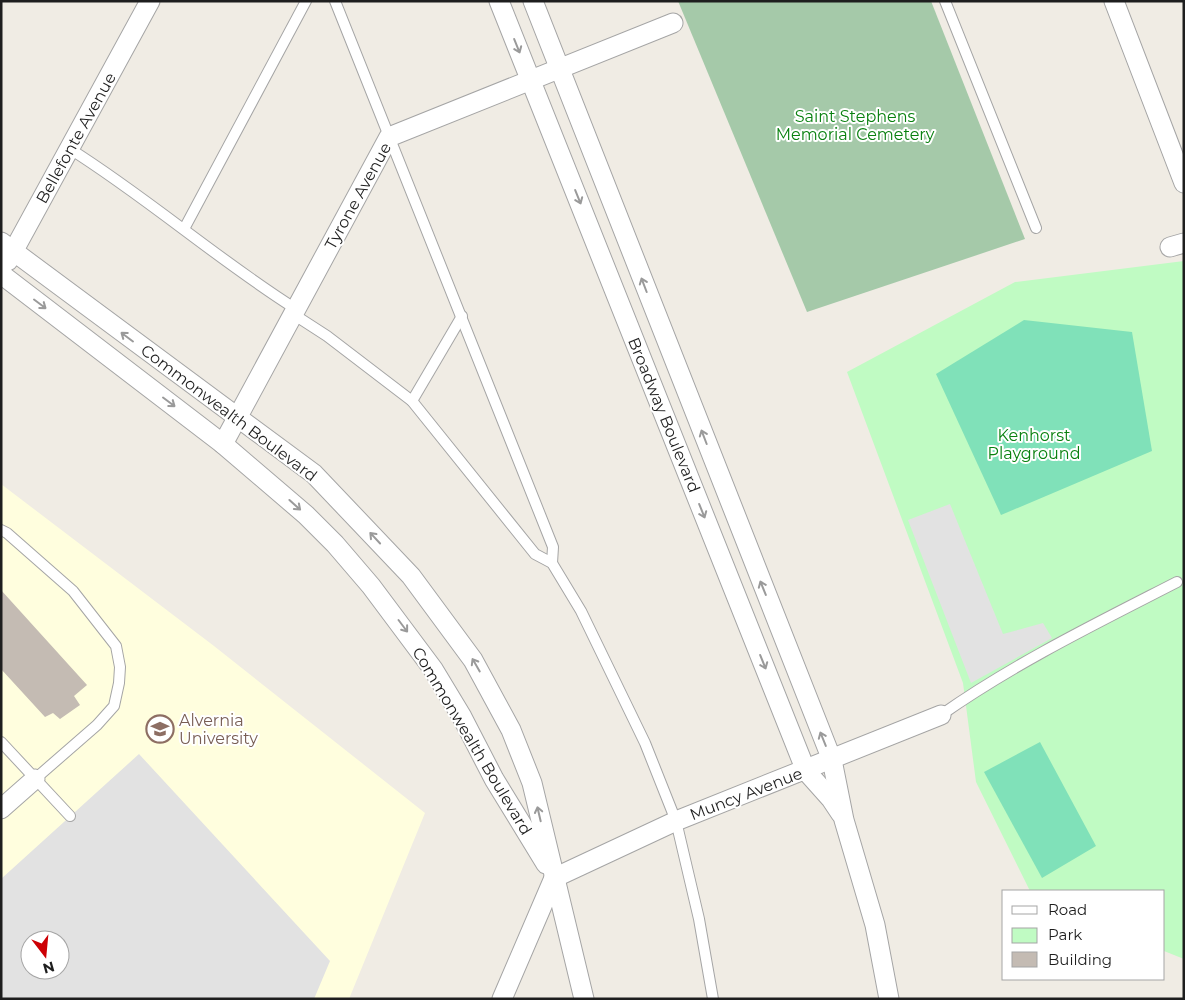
<svg xmlns="http://www.w3.org/2000/svg" width="1185" height="1000" font-family="Montserrat,sans-serif">
  <style>
    .education { fill: #fffede; fill-rule: evenodd }
    .cemetery { fill: #a5c9a9 }
    .park { fill: #c0fbc3 }
    .pitch { fill: #80e1b9 }
    .parking { fill: #e2e2e2; fill-rule: evenodd }
    .building { fill: #c4bbb3 }
    .lines { fill: none; stroke-linecap: round; stroke-linejoin: round }
    .lane-casing { stroke: #a5a5a5; stroke-width: 12 }
    .street-casing { stroke: #a5a5a5; stroke-width: 21 }
    .lane { stroke: #fff; stroke-width: 10 }
    .street { stroke: #fff; stroke-width: 19 }
    .oneway { stroke: #9a9a9a }
    .labels { text-anchor: middle; dominant-baseline: central; stroke-width: 4; stroke-linejoin: round; paint-order: stroke }
    .park-label { font-size: 16px; fill: #08800f; stroke: #fff }
    .street-label { font-size: 16px; fill: #1e1e1e; stroke: #fff }
    .education-label { font-size: 16px; fill: #785e54; stroke: #fff; text-anchor: start }
  </style>
  <rect width="100%" height="100%" fill="#f0ece4"/>
  <path class="education" d="M1,484L214,646L425,813L349,999H1ZM30,940H60V970H30Z"/>
  <path class="cemetery" d="M678,1H931L1025,239L807,312Z"/>
  <path class="park" d="M1184,261V959L1164,951V891H1030L976,782L963,683L847,372L1015,282Z"/>
  <g class="pitch">
    <path d="M1024,320L1132,332L1152,451L1001,515L936,374Z"/>
    <path d="M1040,742L1096,846L1042,878L984,772Z"/>
  </g>
  <g class="parking">
    <path d="M950,504L1003,634L1043,623L1052,638L971,683L908,520Z"/>
    <path d="M139,754L330,961L314,999H1V879ZM30,940H60V970H30Z"/>
  </g>
  <path class="building" d="M1,590L87,685L74,696L80,705L60,719L53,713L45,717L1,669Z"/>
  <g class="lines">
    <g class="lane-casing">
      <g id="lane">
        <path d="M335,1L553,547L552,563"/>
        <path d="M945,1L1036,228"/>
        <path d="M70,149C148,198 218,260 296,309"/>
        <path d="M184,229L306,1"/>
        <path d="M293,314L327,336L412,401L535,554L552,563L581,611L645,743L676,821L699,919L713,999"/>
        <path d="M412,401L462,316"/>
        <path d="M1,530L7,533L73,591L116,646L120,667L119,683L114,706L97,725L35,779"/>
        <path d="M941,715C1015,663 1097,623 1177,582"/>
        <path d="M1,742L70,816"/>
      </g>
    </g>
    <g class="street-casing">
      <g id="street">
        <path d="M499,1L806,771L831,799L841,814"/>
        <path d="M533,1L832,760L844,820L875,925L889,999"/>
        <path d="M1114,1L1184,183"/>
        <path d="M1,242L314,474L411,576L473,660L511,730L532,783L584,999"/>
        <path d="M1170,247L1184,243"/>
        <path d="M8,261L150,1"/>
        <path d="M1,274L223,444L306,515L335,544L371,586L433,669L462,717L494,779L546,864"/>
        <path d="M223,444L389,137L673,23"/>
        <path d="M1,809L35,779"/>
        <path d="M554,878L676,821L941,715"/>
        <path d="M502,999L554,878"/>
      </g>
    </g>
    <use href="#lane" class="lane"/>
    <use href="#street" class="street"/>
  </g>
  <defs><path id="oneway-shaft" d="M-6 0H5M1.5-3L5.5 0L1.5 3" fill="none" stroke-width="1.6" stroke-linecap="round" stroke-linejoin="round" transform="scale(1.25)"/></defs>
  <g class="oneway">
    <use href="#oneway-shaft" transform="translate(517 46) rotate(68)"/>
    <use href="#oneway-shaft" transform="translate(578 197) rotate(68)"/>
    <use href="#oneway-shaft" transform="translate(644 285) rotate(-111)"/>
    <use href="#oneway-shaft" transform="translate(40 304) rotate(37)"/>
    <use href="#oneway-shaft" transform="translate(127 337) rotate(-143)"/>
    <use href="#oneway-shaft" transform="translate(169 402) rotate(37)"/>
    <use href="#oneway-shaft" transform="translate(704 437) rotate(-111)"/>
    <use href="#oneway-shaft" transform="translate(295 505) rotate(42)"/>
    <use href="#oneway-shaft" transform="translate(702 511) rotate(68)"/>
    <use href="#oneway-shaft" transform="translate(375 538) rotate(-133)"/>
    <use href="#oneway-shaft" transform="translate(763 588) rotate(-112)"/>
    <use href="#oneway-shaft" transform="translate(403 626) rotate(53)"/>
    <use href="#oneway-shaft" transform="translate(763 662) rotate(68)"/>
    <use href="#oneway-shaft" transform="translate(476 665) rotate(-120)"/>
    <use href="#oneway-shaft" transform="translate(823 739) rotate(-112)"/>
    <use href="#oneway-shaft" transform="translate(539 814) rotate(-103)"/>
  </g>
  <defs>
    <g id="university-ring" transform="scale(1.4375)"><circle r="9.5" fill="#fff" stroke="#8d6e63" stroke-width="1.5"/><path d="M0-5L7-2L0 1L-7-2ZM-4 1L0 2.5L4 1V4Q0 6-4 4Z" fill="#8d6e63"/></g>
  </defs>
  <g fill-rule="evenodd">
    <use href="#university-ring" x="160" y="729"/>
  </g>
  <g class="labels">
    <g class="park-label">
      <text x="855" y="116">Saint Stephens<tspan x="855" dy="18">Memorial Cemetery</tspan></text>
      <text x="1034" y="435">Kenhorst<tspan x="1034" dy="18">Playground</tspan></text>
    </g>
    <g class="street-label">
      <text transform="translate(76 138) rotate(-61)">Bellefonte Avenue</text>
      <text transform="translate(358 196) rotate(-61)">Tyrone Avenue</text>
      <text transform="translate(229 413) rotate(37)">Commonwealth Boulevard</text>
      <text transform="translate(664 415) rotate(68)">Broadway Boulevard</text>
      <text transform="translate(472 741) rotate(59)">Commonwealth Boulevard</text>
      <text transform="translate(746 794) rotate(-21)">Muncy Avenue</text>
    </g>
    <g class="education-label">
      <text x="179" y="720">Alvernia<tspan x="179" dy="18">University</tspan></text>
    </g>
  </g>
  <rect width="1185" height="1000" fill="none" stroke="#1e1e1e" stroke-width="5"/>
  <rect x="1002" y="890" width="162" height="90" fill="#ffffff" stroke="#a5a5a5"/>
  <rect x="1012" y="906" width="25" height="8" fill="#ffffff" stroke="#a5a5a5"/>
  <text x="1048" y="915" font-size="15" fill="#1e1e1e">Road</text>
  <rect x="1012" y="928" width="25" height="15" fill="#c0fbc3" stroke="#a5a5a5"/>
  <text x="1048" y="940" font-size="15" fill="#1e1e1e">Park</text>
  <rect x="1012" y="952" width="25" height="15" fill="#c4bbb3" stroke="#a5a5a5"/>
  <text x="1048" y="965" font-size="15" fill="#1e1e1e">Building</text>
  <g transform="translate(45 955) rotate(164)"><circle r="24" fill="#ffffff" stroke="#a5a5a5"/>
  <path d="M0-4L9 19L0 12L-9 19Z" fill="#cd0005"/>
  <text y="-8" font-size="14" font-weight="bold" text-anchor="middle" fill="#1e1e1e">N</text>
  </g>
</svg>
